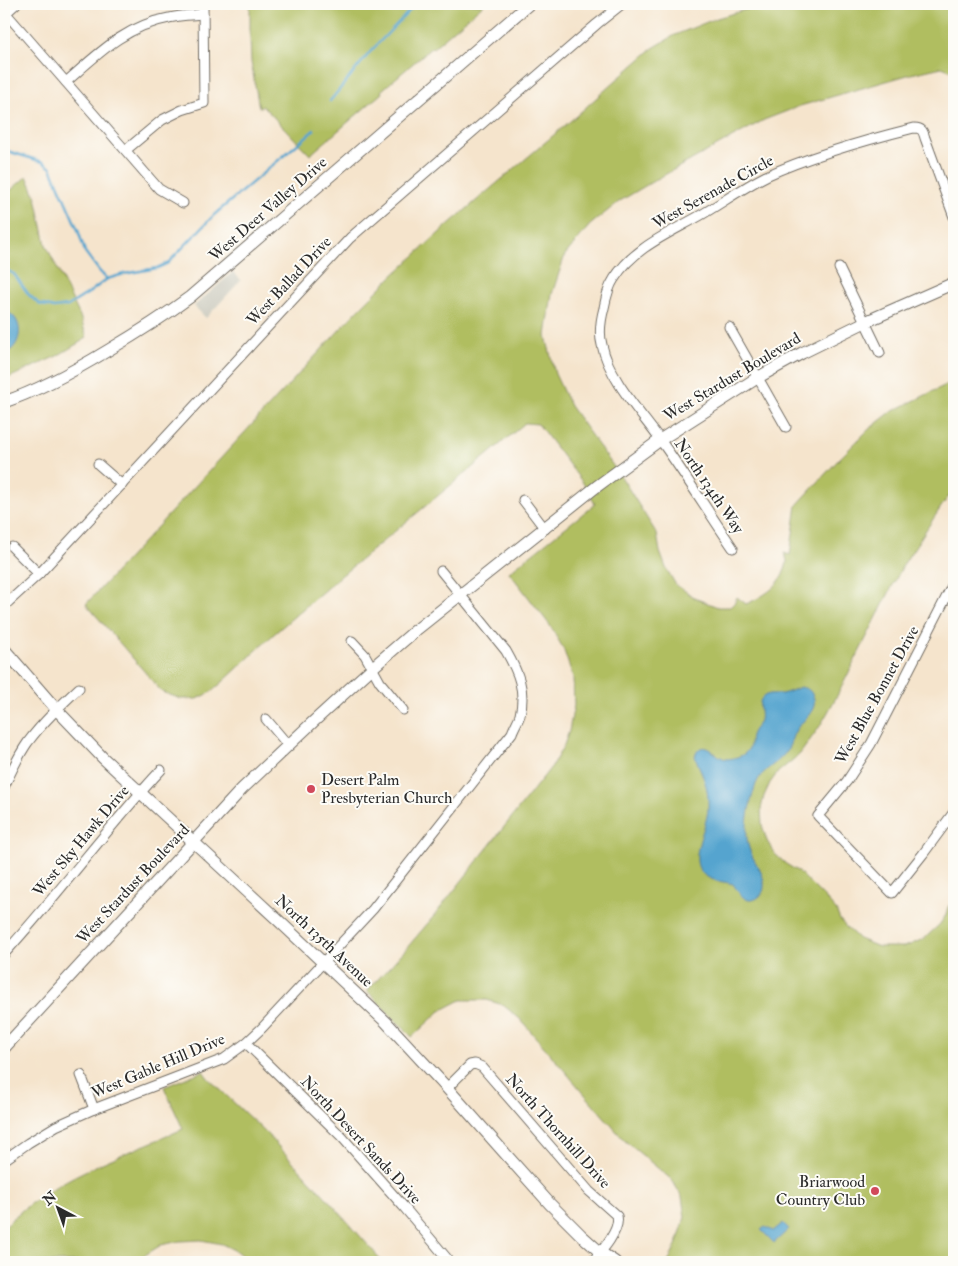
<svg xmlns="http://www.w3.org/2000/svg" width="958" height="1266" font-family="'IM FELL Double Pica',serif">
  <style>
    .industrial { fill: #c6c5b8 }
    .green { fill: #b0be61; stroke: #6e7446 }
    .water { fill: #54a4cf; stroke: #40687d }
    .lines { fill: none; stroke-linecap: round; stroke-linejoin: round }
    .stream { stroke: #54a4cf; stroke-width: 2.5 }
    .street-casing { stroke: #726c63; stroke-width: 11 }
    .secondary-casing { stroke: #726c63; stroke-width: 13 }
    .street { stroke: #fff; stroke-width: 9 }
    .secondary { stroke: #fff; stroke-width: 11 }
    .poi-dot { fill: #d1495b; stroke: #fdfcf7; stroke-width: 2 }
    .labels { text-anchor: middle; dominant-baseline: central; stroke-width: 4; stroke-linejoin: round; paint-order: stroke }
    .street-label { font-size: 16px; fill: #2b2b2b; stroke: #fdfcf7 }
    .poi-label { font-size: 16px; fill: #2b2b2b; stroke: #fdfcf7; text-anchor: start }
  </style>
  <rect width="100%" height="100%" fill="#fdfcf7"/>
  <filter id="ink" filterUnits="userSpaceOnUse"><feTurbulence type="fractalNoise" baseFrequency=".02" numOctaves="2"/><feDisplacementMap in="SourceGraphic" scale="10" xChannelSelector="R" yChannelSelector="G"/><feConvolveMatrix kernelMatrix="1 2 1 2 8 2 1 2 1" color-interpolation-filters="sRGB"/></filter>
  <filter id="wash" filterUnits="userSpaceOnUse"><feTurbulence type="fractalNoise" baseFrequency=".0096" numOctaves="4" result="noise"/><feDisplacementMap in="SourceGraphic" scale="20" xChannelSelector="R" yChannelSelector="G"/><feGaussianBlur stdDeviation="1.12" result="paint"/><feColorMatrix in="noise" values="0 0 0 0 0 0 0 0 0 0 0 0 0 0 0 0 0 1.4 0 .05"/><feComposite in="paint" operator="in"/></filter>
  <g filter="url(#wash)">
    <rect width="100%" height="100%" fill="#f5e4cc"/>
    <path class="industrial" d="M233,272L241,280L206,318L194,306Z"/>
    <g class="green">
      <path d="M250,4H484L433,48L432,47L381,91L382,93L310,155L263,106L259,108L251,62L250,37Z"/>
      <path d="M765,4H954V72L942,67L911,74L800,106L764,120L657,179L620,201L590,225L565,255L552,294L546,336L555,374L570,406L622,478L645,515L657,534L660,552L666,568L676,585L697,599L718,607H730L735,602L737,597L746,604C762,597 780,587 785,569C786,566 787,564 787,561C787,558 785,556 784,553L790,555L797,505L840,458L868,430L891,412L954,381V489L941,507L903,565L837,696L820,726L800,754L778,772L770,783L764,796L761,809L762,825L767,841L775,854L786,864L799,872L826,899L836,910L840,920L845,926L859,939L879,947H903L910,945L925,938L940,924L946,915L948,907L954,899V1262H668L678,1241L685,1217L682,1197L672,1180L624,1140L520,1019L503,1005L487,1000H461L440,1011L412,1037L367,991L405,950L434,916L552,766L564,745L569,731L574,705L573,677L563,648L549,624L509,572L595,504L583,483L538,424L525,423L491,452L336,580L274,634L225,680L210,693L197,699H181L162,692L86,604L357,311L389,279L450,223L575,117L614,82L653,48L675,35L717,18Z"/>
      <path d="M27,176L36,197L46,245L80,316L87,338L57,356L4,380V196Z"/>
      <path d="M203,1071L208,1078L266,1133L324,1195L383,1262H250L236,1251L222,1244L201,1240L180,1241L161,1245L134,1262H4V1227C53,1176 120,1157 183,1129L164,1087Z"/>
    </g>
    <g class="water">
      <path d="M4,311C25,316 24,347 4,354Z"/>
      <path d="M800,687C805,688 810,689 812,694C821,709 803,719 796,730C792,736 791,744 787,751C778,764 762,769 756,784C750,802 743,830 749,848C752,860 766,874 764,887C764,891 762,894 759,897C746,906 740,894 733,884C727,882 720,882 714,880C680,869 707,832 708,808C709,785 702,776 695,756C702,736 715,757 726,759C730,759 734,758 737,757C741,756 745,754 747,751C752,746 749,738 752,733C754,728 759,725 760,720C762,710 755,701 766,695C771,693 776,694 781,694C787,693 794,690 800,687Z"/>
      <path d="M783,1223L789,1229L774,1243L761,1230L765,1227L773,1231Z"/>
    </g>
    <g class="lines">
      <g class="stream">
        <path d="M330,101L371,51L416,4"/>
        <path d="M4,150L43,162L51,168L78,230L85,252L100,272L107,279"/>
        <path d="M4,269L14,274L29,295L39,304L54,308L68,306L90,292L107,279L124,274L157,268L168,263L214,215L314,130"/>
      </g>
    </g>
  </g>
  <g filter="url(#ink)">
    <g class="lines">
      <g class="street-casing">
        <g id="street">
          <path d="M4,11L159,189L183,203"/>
          <path d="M6,13L16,4"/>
          <path d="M66,82C98,54 125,26 169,18C180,15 192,15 203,14"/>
          <path d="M126,150L162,120L182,110L204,103L203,4"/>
          <path d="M839,268L880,353"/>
          <path d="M729,327L786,427"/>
          <path d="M98,464L122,485"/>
          <path d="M523,500L545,529"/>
          <path d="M12,547L39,574"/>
          <path d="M733,548C709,513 686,476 661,441C641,413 609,379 602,345C599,334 601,319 604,308C606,298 608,288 614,279C634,247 670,233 701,215C723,202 744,187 766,176C812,155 866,140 914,128C922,128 923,131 925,138L954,217"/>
          <path d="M954,582L871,744L847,781L818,816L892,893L923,854L954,812"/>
          <path d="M4,606L39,574L350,238L597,24L622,4"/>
          <path d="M352,641L365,655L380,682L403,710"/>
          <path d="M266,719L288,745"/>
          <path d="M4,787C11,772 18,756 28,742C43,722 61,705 79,688"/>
          <path d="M4,954C59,894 106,829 161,770"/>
          <path d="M246,1043L342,1137L403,1206L450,1262"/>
          <path d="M81,1075L94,1109"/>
          <path d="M447,1088L470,1065L475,1064L482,1067L589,1191L617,1216C621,1230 601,1252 592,1262"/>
          <path d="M4,1160L28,1143L56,1126L94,1109L224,1059L246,1043L262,1028L373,909L512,733C514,727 518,721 520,715C526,690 518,672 506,651L441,571"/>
        </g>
      </g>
      <g class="secondary-casing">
        <g id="secondary">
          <path d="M4,402C40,390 74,371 107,351C136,334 163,317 190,297L529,4"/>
          <path d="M4,649L56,709L103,758L279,921L386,1022L447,1088L550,1204L581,1235L600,1252L615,1262"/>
          <path d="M4,1048L242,789L313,722L372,668L416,630L596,487L660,440L757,378L802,353L865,322L954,283"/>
        </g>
      </g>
      <use href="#street" class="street"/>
      <use href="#secondary" class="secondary"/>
    </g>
  </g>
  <g class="poi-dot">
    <circle cx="311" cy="789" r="5"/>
    <circle cx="875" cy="1191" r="5"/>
  </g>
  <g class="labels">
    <g class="street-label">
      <text transform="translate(713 192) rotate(-29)">West Serenade Circle</text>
      <text transform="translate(268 209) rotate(-41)">West Deer Valley Drive</text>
      <text transform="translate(289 281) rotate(-47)">West Ballad Drive</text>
      <text transform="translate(732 377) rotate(-31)">West Stardust Boulevard</text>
      <text transform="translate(709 486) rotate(56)">North 134th Way</text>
      <text transform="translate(877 695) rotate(-61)">West Blue Bonnet Drive</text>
      <text transform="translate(81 841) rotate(-50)">West Sky Hawk Drive</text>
      <text transform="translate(133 884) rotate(-47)">West Stardust Boulevard</text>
      <text transform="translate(324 941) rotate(43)">North 135th Avenue</text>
      <text transform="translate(158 1066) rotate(-23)">West Gable Hill Drive</text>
      <text transform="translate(558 1131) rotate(48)">North Thornhill Drive</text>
      <text transform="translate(361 1140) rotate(47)">North Desert Sands Drive</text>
    </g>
    <g class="poi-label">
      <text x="321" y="780">Desert Palm<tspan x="321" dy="18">Presbyterian Church</tspan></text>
      <text x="865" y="1182" text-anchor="end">Briarwood<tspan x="865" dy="18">Country Club</tspan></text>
    </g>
  </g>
  <rect width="958" height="1266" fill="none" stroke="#fdfcf7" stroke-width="20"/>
  <g transform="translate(58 1208) rotate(319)" stroke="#fdfcf7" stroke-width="4" paint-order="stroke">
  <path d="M0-4L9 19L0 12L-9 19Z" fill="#2b2b2b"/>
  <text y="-8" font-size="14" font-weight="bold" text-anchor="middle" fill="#2b2b2b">N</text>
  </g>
</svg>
